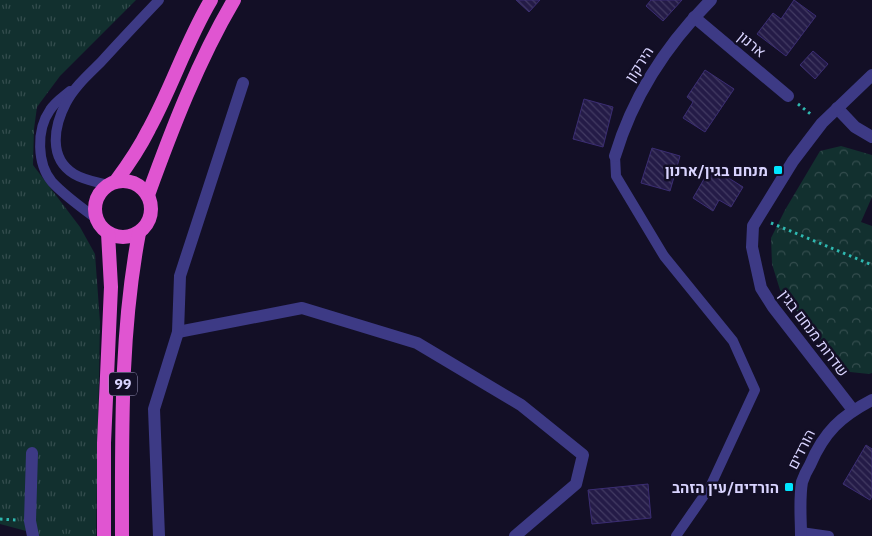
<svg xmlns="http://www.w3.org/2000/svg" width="872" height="536" font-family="'IBM Plex Sans',Heebo,sans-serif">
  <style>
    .grass { fill: url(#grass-tufts) }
    .park { fill: url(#park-crowns) }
    .building { fill: url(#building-back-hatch); stroke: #3b2d73 }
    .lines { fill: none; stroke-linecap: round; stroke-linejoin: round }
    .path { stroke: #2fb8b0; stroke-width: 3; stroke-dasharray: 2.5 4; stroke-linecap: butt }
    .service { stroke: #3d3a85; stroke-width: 10 }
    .minor { stroke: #3d3a85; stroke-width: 12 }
    .tertiary { stroke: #3d3a85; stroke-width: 12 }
    .trunk { stroke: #e055d1; stroke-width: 14 }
    .poi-dot { fill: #00e5ff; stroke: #130f26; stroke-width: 2 }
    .labels { text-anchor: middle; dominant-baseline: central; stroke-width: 5; stroke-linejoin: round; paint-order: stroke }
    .shield { fill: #130f26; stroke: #9e99be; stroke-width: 1 }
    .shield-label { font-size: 14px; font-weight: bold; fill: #d9d4ff }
    .street-label { font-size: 15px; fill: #d9d4ff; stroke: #130f26 }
    .poi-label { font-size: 15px; font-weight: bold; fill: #d9d4ff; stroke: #130f26; text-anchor: end }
  </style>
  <defs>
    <pattern id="grass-tufts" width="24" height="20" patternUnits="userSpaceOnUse" patternTransform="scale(1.25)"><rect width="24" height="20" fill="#12302f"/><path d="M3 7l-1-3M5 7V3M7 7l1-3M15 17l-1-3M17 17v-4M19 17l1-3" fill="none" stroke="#344d4e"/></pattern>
    <pattern id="park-crowns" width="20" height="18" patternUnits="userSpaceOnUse" patternTransform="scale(1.25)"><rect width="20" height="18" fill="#12302f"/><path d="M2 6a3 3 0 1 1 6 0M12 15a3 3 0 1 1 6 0" fill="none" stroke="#344d4e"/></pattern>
    <pattern id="building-back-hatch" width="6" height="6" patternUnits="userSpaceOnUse" patternTransform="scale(1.25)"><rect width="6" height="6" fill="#241b47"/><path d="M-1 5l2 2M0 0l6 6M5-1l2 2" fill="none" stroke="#433b63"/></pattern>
  </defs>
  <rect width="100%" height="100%" fill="#130f26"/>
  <path class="grass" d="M0,0H136L60,76L37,107L34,129L33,165L80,227L95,254L100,322L96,536H30V532L0,524Z"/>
  <path class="park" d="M841,146L872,155V197L861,222L872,226V373L869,374L850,372L835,360L780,290L772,264L771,238L785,210L820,151Z"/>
  <g class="building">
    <path d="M516,0H540L529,12Z"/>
    <path d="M651,0H682L663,21L646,6Z"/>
    <path d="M794,0L816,16L786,56L757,34L773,13L781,19Z"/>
    <path d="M813,51L828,64L815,79L800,65Z"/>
    <path d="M705,70L734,89L705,132L683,118L693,102L687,97Z"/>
    <path d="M584,99L613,107L603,147L573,139Z"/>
    <path d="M652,148L680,156L670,191L641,183Z"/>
    <path d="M711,167L743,187L731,207L719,200L713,211L693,198Z"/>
    <path d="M866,445L872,449V496L870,500L843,484Z"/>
    <path d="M648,484L651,518L592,524L588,490Z"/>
  </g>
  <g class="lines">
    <g class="path">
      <path d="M798,104L813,116"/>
      <path d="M771,223L872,265"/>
      <path d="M0,519L17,520"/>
    </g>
    <g class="service">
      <path d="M70,91C63,97 55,102 50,110C36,130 37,164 52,182C65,196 82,208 97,219"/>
      <path d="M615,156L616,176L664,256L733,341L755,390L710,487L676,536"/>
      <path d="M107,185C97,182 84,180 74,174C48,158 54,126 66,103C74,87 89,74 101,62C120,41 139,21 159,0"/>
      <path d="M801,532L829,536"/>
    </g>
    <g class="minor">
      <path d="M694,17L788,96"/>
      <path d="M837,108L855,127L872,137"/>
      <path d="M615,156C633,96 666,45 711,0"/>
      <path d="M178,332L302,308L417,343L521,405L583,455L576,484L515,536"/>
      <path d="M32,453L30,521L33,536"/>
      <path d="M159,536L154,409L178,332L180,276L243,83"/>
    </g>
    <g class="tertiary">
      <path d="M853,410L773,307L761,288L752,247L753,226L793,161L822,123L872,75"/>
      <path d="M801,536C801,518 799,500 802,482C804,476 807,470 810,465C824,432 841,416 872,400"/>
    </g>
    <g class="trunk">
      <circle cx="123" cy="209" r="28"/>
      <path d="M116,181C128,165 140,147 149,129C172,87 186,42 211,0"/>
      <path d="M148,195C172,129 198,61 234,0"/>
      <path d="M104,536V443L111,287L108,233"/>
      <path d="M122,536C122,435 120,333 139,233"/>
    </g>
  </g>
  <g class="poi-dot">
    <rect x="773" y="165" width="10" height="10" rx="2.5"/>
    <rect x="784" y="482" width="10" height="10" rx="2.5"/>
  </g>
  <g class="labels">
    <rect class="shield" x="109" y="372.5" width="28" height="23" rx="4"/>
    <g class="shield-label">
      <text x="123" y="384">99</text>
    </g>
    <g class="street-label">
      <text transform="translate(752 44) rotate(40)">ארנון</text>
      <text transform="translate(639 64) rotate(-57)">הירקון</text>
      <text transform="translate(814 333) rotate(53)">שדרות מנחם בגין</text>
      <text transform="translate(801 449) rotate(-63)">הורדים</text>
    </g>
    <g class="poi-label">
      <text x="768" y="170">מנחם בגין/ארנון</text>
      <text x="779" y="487">הורדים/עין הזהב</text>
    </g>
  </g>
</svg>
